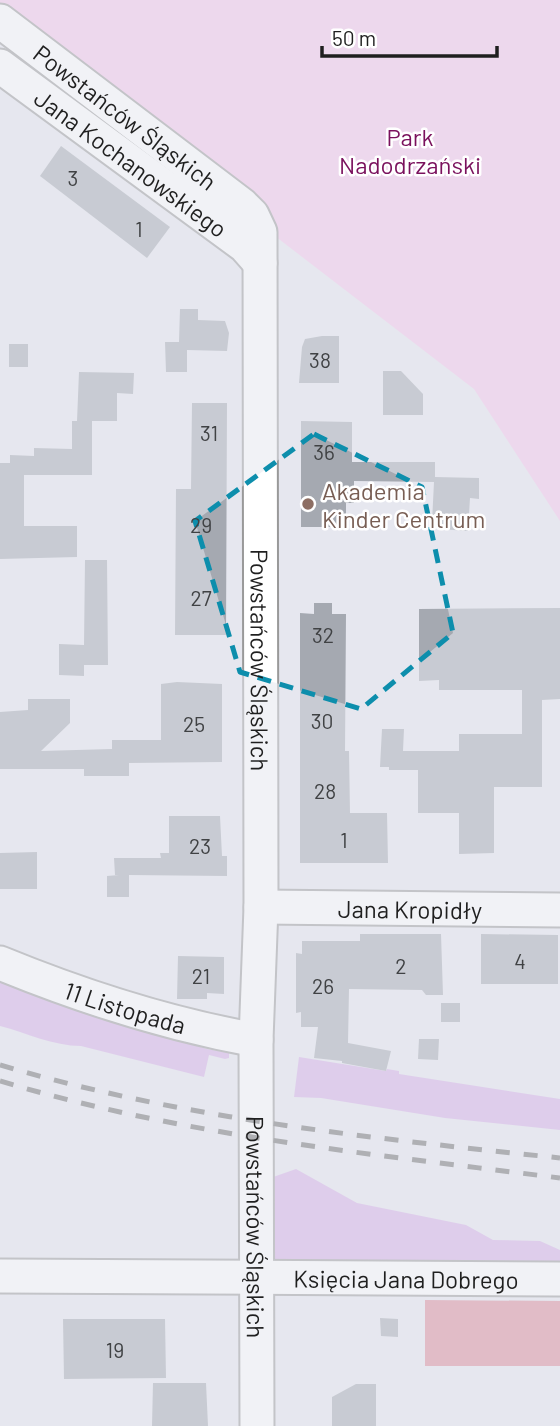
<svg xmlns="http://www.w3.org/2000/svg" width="560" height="1426" font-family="Barlow,sans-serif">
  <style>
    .grass { fill: #d6aee7 }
    .park { fill: #f7c5ea }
    .pitch { fill: #db8898 }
    .building { fill: #a5a9b1 }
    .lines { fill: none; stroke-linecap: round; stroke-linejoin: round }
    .minor-casing { stroke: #999; stroke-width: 37 }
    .minor { stroke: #fff; stroke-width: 33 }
    .rail { stroke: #6d6d6d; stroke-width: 5; stroke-dasharray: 14 14; stroke-linecap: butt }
    .marked { fill: none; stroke: #0d8eac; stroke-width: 5; stroke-dasharray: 14 9; stroke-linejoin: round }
    .education-dot { fill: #8d6e63; stroke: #fff; stroke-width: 2.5 }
    .labels { text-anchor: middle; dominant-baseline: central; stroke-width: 5; stroke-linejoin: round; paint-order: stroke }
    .number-label { font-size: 21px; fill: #404244 }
    .street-label { font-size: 24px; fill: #1f1f1f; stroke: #fff }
    .park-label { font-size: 24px; fill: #7a115d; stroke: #fff }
    .education-label { font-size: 24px; fill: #785e54; stroke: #fff; text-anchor: start }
  </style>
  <rect width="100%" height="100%" fill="#e6e7ef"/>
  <g class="grass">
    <path d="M0,978L120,1022L207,1049L229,1053V1058L225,1059L209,1055L204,1077L81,1046C53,1046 27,1033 0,1026Z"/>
    <path d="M299,1057L386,1071L387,1069L399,1071V1074L560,1099V1130L445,1118L321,1098L294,1097Z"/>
    <path d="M296,1169L357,1203L466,1225L493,1240L540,1241L560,1250V1279L257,1278L256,1183Z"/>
  </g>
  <path class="park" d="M0,0H560V521L474,389L258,223L0,6Z"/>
  <path class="pitch" d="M425,1300L560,1301V1366H425Z"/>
  <g class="building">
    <path d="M61,146L170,227L147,258L40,176Z"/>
    <path d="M180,309H198V320L225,321L229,333L227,351L187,350V372H166L165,342H179Z"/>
    <path d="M322,336H339V383H299L302,347L305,339Z"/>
    <rect x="9" y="344" width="19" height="23"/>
    <path d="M383,371H401L423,394V415H383Z"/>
    <path d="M79,372L134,373L133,394L117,393V421H77Z"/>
    <path d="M192,403H227L226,635H175L176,489H191Z"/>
    <path d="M72,421H92V475H24V526H77V557L0,559V463H10V455L34,456V448L72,449Z"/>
    <path d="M301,421L352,422V462H435V477L479,478V499L470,498L468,531L439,529L440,523L432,522L434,482L354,481V503H346V527H301Z"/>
    <path d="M85,560H107L108,665H84V676L59,675V644L84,645Z"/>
    <path d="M314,603H332V614H346L345,751H349L350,813H387L388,863H300V613L314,614Z"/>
    <path d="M560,608V699L542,700V787H494V853L459,854V813H418V770H389V767H380L382,729H404L403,751H459V734H522V690H439V680L419,681V609Z"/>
    <path d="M177,682L222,684V762L129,763V776H84V769H0V712L28,710V699H70V723L41,751L112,749V740H161V684Z"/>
    <path d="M169,816H220L222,856H227V876L129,875V897H107V876L119,875H115L114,858H161L160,853H169Z"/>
    <path d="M37,852V889H0V853Z"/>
    <path d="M360,934H441L443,995H426L422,990L349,989L348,1043L391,1051L386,1071L342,1063V1061L314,1058L318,1027H301V1012L296,1013V953L302,954V941H360Z"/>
    <path d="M481,934L558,935V984H481Z"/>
    <path d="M178,956L224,957V994L207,993V999H177Z"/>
    <rect x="441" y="1003" width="19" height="19"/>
    <path d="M419,1039H439L438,1060L418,1059Z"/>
    <path d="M380,1318L398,1319V1337L381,1336Z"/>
    <path d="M63,1319H165L166,1378L64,1379Z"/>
    <path d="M153,1383H206L208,1426H152Z"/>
    <path d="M356,1384H376V1426H332V1397Z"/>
  </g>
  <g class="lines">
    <g class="minor-casing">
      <g id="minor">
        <path id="s1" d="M0,21L242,205L252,215L260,232L261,907L256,1040L257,1426"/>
        <path id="s2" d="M0,66L245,246L260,263"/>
        <path id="s3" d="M261,907L560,910"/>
        <path id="s4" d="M0,963C83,997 167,1024 256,1040"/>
        <path id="s5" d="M0,1276L560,1279"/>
      </g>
    </g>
    <use href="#minor" class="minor"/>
    <g class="rail">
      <path d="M0,1065C183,1119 371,1138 560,1158"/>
      <path d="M0,1081C183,1136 372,1154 560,1178"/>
    </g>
  </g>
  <path d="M0 0H560V1426H0ZM314,434L422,487L453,633L361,709L240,672L195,521Z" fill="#e6e7ef" fill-opacity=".55" fill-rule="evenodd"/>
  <path class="marked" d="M314,434L422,487L453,633L361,709L240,672L195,521Z"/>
  <circle class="education-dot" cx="308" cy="504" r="7"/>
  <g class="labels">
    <g class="number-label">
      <text x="73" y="177">3</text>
      <text x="139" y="228">1</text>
      <text x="320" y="359">38</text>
      <text x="209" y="432">31</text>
      <text x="324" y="451">36</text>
      <text x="201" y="524">29</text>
      <text x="201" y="597">27</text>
      <text x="323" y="634">32</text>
      <text x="322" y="720">30</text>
      <text x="194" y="723">25</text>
      <text x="325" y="790">28</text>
      <text x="344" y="839">1</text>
      <text x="200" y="845">23</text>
      <text x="520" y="960">4</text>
      <text x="401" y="965">2</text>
      <text x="201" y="975">21</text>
      <text x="323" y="985">26</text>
      <text x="115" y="1349">19</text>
    </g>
    <g class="street-label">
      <text stroke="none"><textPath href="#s1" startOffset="158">Powstańców Śląskich</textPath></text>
      <text stroke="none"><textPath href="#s2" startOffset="163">Jana Kochanowskiego</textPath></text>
      <text stroke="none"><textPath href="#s1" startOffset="765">Powstańców Śląskich</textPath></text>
      <text stroke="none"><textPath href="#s3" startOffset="149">Jana Kropidły</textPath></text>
      <text stroke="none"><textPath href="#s4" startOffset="133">11 Listopada</textPath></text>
      <text stroke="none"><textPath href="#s1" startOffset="1332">Powstańców Śląskich</textPath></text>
      <text stroke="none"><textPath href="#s5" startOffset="406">Księcia Jana Dobrego</textPath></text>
    </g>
    <g class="park-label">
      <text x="410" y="136">Park<tspan x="410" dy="28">Nadodrzański</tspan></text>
    </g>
    <g class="education-label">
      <text x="322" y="490">Akademia<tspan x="322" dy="28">Kinder Centrum</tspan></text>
    </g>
  </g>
  <path d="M322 46v10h175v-10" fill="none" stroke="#1f1f1f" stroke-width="3.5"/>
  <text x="332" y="46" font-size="21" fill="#1f1f1f" stroke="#ffffff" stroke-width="5" paint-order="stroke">50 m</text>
</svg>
